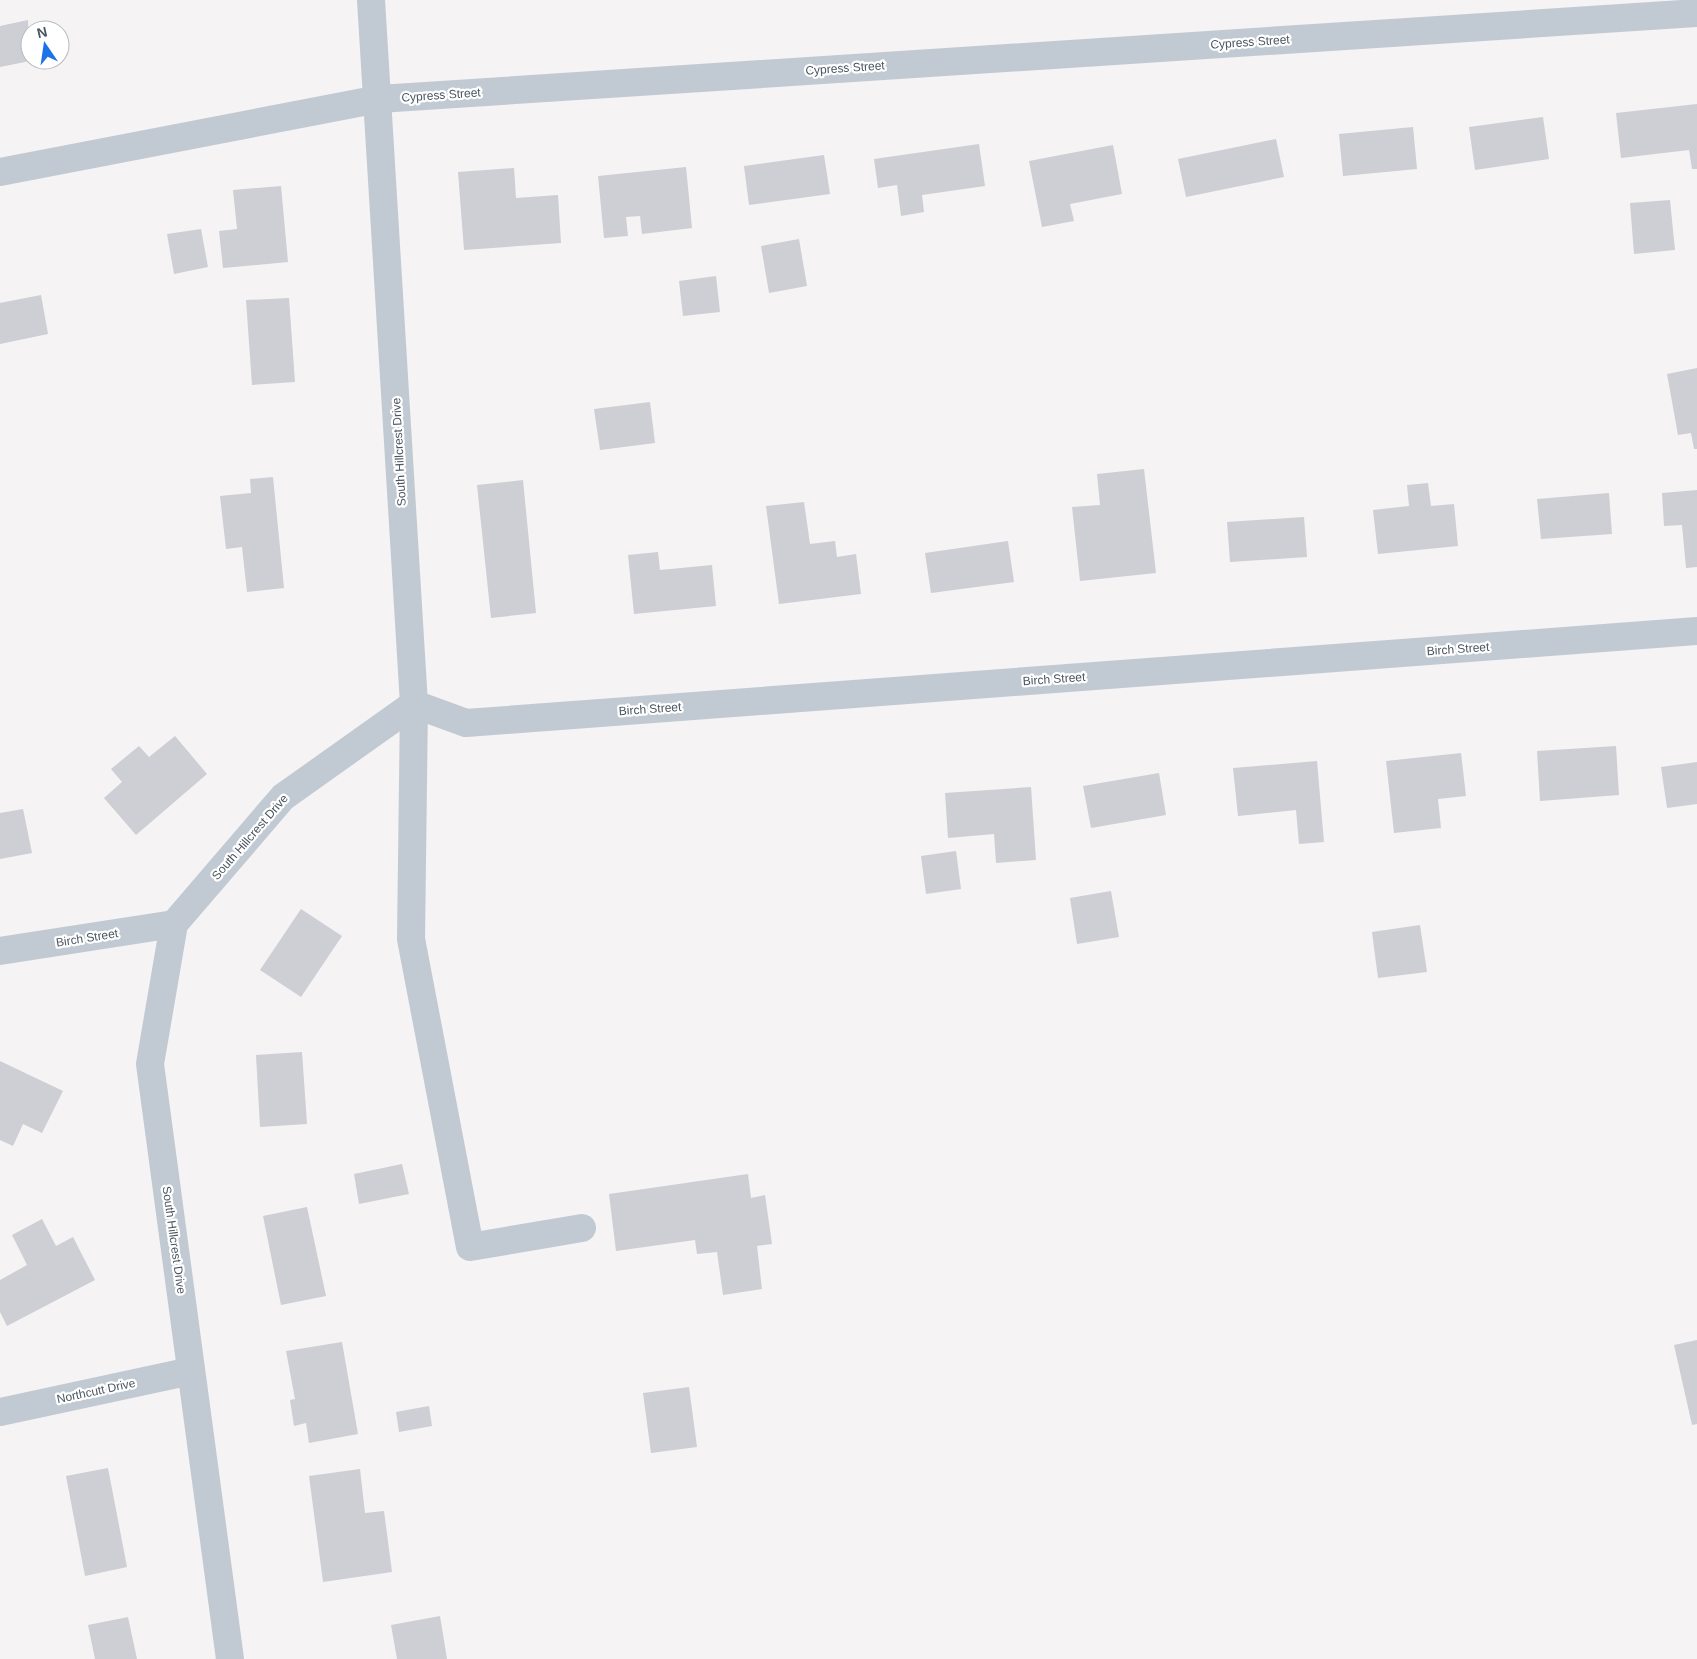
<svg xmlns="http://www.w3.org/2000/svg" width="1697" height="1659" font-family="Arial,sans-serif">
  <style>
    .building { fill: #cdcfd5 }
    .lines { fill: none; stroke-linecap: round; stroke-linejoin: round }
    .minor { stroke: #c1cad2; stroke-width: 28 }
    .labels { text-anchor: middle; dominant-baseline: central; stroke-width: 4.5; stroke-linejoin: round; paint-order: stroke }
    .street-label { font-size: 12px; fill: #4a5661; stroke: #fff }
  </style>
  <rect width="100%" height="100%" fill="#f5f3f3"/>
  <g class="building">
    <path d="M28,20L30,61L0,67V26Z"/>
    <path d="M1697,104V169H1692L1689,150L1621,158L1616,113Z"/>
    <path d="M1543,117L1549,159L1475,170L1469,127Z"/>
    <path d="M1413,127L1417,169L1343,176L1339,134Z"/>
    <path d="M1276,139L1284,177L1186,197L1178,159Z"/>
    <path d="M979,144L985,186L922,195L924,212L901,216L897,185L878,188L874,159Z"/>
    <path d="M1113,145L1122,194L1070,204L1074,221L1042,227L1029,161Z"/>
    <path d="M824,155L830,194L749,205L744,166Z"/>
    <path d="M686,167L692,228L642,234L640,216L626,217L628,236L604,238L598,176Z"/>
    <path d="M514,168L516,198L558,195L561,243L464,250L458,172Z"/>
    <path d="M281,186L288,262L223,268L219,231L237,229L233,190Z"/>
    <path d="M1670,200L1675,250L1634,254L1630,203Z"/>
    <path d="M201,229L208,267L174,274L167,234Z"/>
    <path d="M799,239L807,286L769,293L761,246Z"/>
    <path d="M716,276L720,312L683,316L679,281Z"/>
    <path d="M41,295L48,334L0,344V303Z"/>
    <path d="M289,298L295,382L252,385L246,300Z"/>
    <path d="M1697,368V449H1694L1691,433L1678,435L1667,374Z"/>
    <path d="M650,402L655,443L600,450L594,409Z"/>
    <path d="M1144,469L1156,573L1080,581L1072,507L1100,505L1097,474Z"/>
    <path d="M273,477L284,588L247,592L242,547L226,549L220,496L251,493L250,479Z"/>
    <path d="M523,480L536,613L491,618L477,485Z"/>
    <path d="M1428,483L1431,506L1454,504L1458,546L1378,554L1373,510L1409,506L1407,485Z"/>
    <path d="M1697,490V567L1686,568L1682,525L1664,526L1662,493Z"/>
    <path d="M1609,493L1612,534L1541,539L1537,499Z"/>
    <path d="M804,502L810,544L835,541L837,557L856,554L861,594L779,604L766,506Z"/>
    <path d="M1304,517L1307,557L1230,562L1227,522Z"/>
    <path d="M1008,541L1014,582L931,593L925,553Z"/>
    <path d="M658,552L660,570L712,565L716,606L634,614L628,555Z"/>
    <path d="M175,736L207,774L136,835L104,798L122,782L111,769L139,746L149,757Z"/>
    <path d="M1616,746L1619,795L1540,801L1537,751Z"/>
    <path d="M1461,753L1466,796L1438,799L1441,828L1394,833L1386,761Z"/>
    <path d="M1317,761L1324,842L1299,844L1296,810L1238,816L1233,768Z"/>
    <path d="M1697,762V804L1667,808L1661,767Z"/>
    <path d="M1159,773L1166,815L1091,828L1083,786Z"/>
    <path d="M1031,787L1036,860L996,863L994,834L948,838L945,793Z"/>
    <path d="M23,809L32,853L0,859V813Z"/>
    <path d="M956,851L961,889L926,894L921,856Z"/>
    <path d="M1111,891L1119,937L1077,944L1070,898Z"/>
    <path d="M301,909L342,936L301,997L260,970Z"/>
    <path d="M1420,925L1427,972L1378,978L1372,932Z"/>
    <path d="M302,1052L307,1124L260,1127L256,1055Z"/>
    <path d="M0,1061L63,1091L42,1133L23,1124L13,1146L0,1140Z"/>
    <path d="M402,1164L409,1194L359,1204L354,1174Z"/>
    <path d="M748,1174L751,1198L765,1195L772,1244L757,1246L762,1289L723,1295L717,1252L697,1254L695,1240L616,1251L609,1194Z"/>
    <path d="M307,1207L326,1296L281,1305L263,1216Z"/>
    <path d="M42,1219L56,1246L73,1237L95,1280L7,1326L0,1312V1280L27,1265L12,1235Z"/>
    <path d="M1697,1340V1424L1692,1425L1674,1345Z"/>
    <path d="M342,1342L358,1434L309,1443L306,1423L294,1426L290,1400L295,1399L286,1351Z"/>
    <path d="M689,1387L697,1447L651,1453L643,1393Z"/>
    <path d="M429,1406L432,1426L399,1432L396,1412Z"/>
    <path d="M108,1468L127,1567L85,1576L66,1476Z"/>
    <path d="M360,1469L365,1513L384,1511L392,1572L323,1582L309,1476Z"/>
    <path d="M440,1616L447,1659H397L391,1625Z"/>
    <path d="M128,1617L137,1659H95L88,1625Z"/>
  </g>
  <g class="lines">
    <g class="minor">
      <path d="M371,0L414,704L411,939L470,1247L582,1228"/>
      <path d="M0,172L379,99L1697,13"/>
      <path d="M414,704L466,723L1697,631"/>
      <path d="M0,951L174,924"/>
      <path d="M0,1412L191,1371"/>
      <path d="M230,1659L150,1064L174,924L283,797L414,704"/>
    </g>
  </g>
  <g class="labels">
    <g class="street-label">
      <text transform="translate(1250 42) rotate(-4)">Cypress Street</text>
      <text transform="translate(845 68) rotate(-4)">Cypress Street</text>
      <text transform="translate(441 95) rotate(-4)">Cypress Street</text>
      <text transform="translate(399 452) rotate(-93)">South Hillcrest Drive</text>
      <text transform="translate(1458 649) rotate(-4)">Birch Street</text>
      <text transform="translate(1054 679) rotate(-4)">Birch Street</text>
      <text transform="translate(650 709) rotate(-4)">Birch Street</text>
      <text transform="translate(250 837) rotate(-49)">South Hillcrest Drive</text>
      <text transform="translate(87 938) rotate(-9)">Birch Street</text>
      <text transform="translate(174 1240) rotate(82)">South Hillcrest Drive</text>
      <text transform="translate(96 1391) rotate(-12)">Northcutt Drive</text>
    </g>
  </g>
  <g transform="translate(45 45) rotate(347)"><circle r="24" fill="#ffffff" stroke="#b7bbc0"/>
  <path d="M0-4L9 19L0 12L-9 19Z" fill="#1a73e8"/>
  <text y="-8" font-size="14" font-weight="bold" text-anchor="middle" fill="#4a5661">N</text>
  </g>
</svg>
